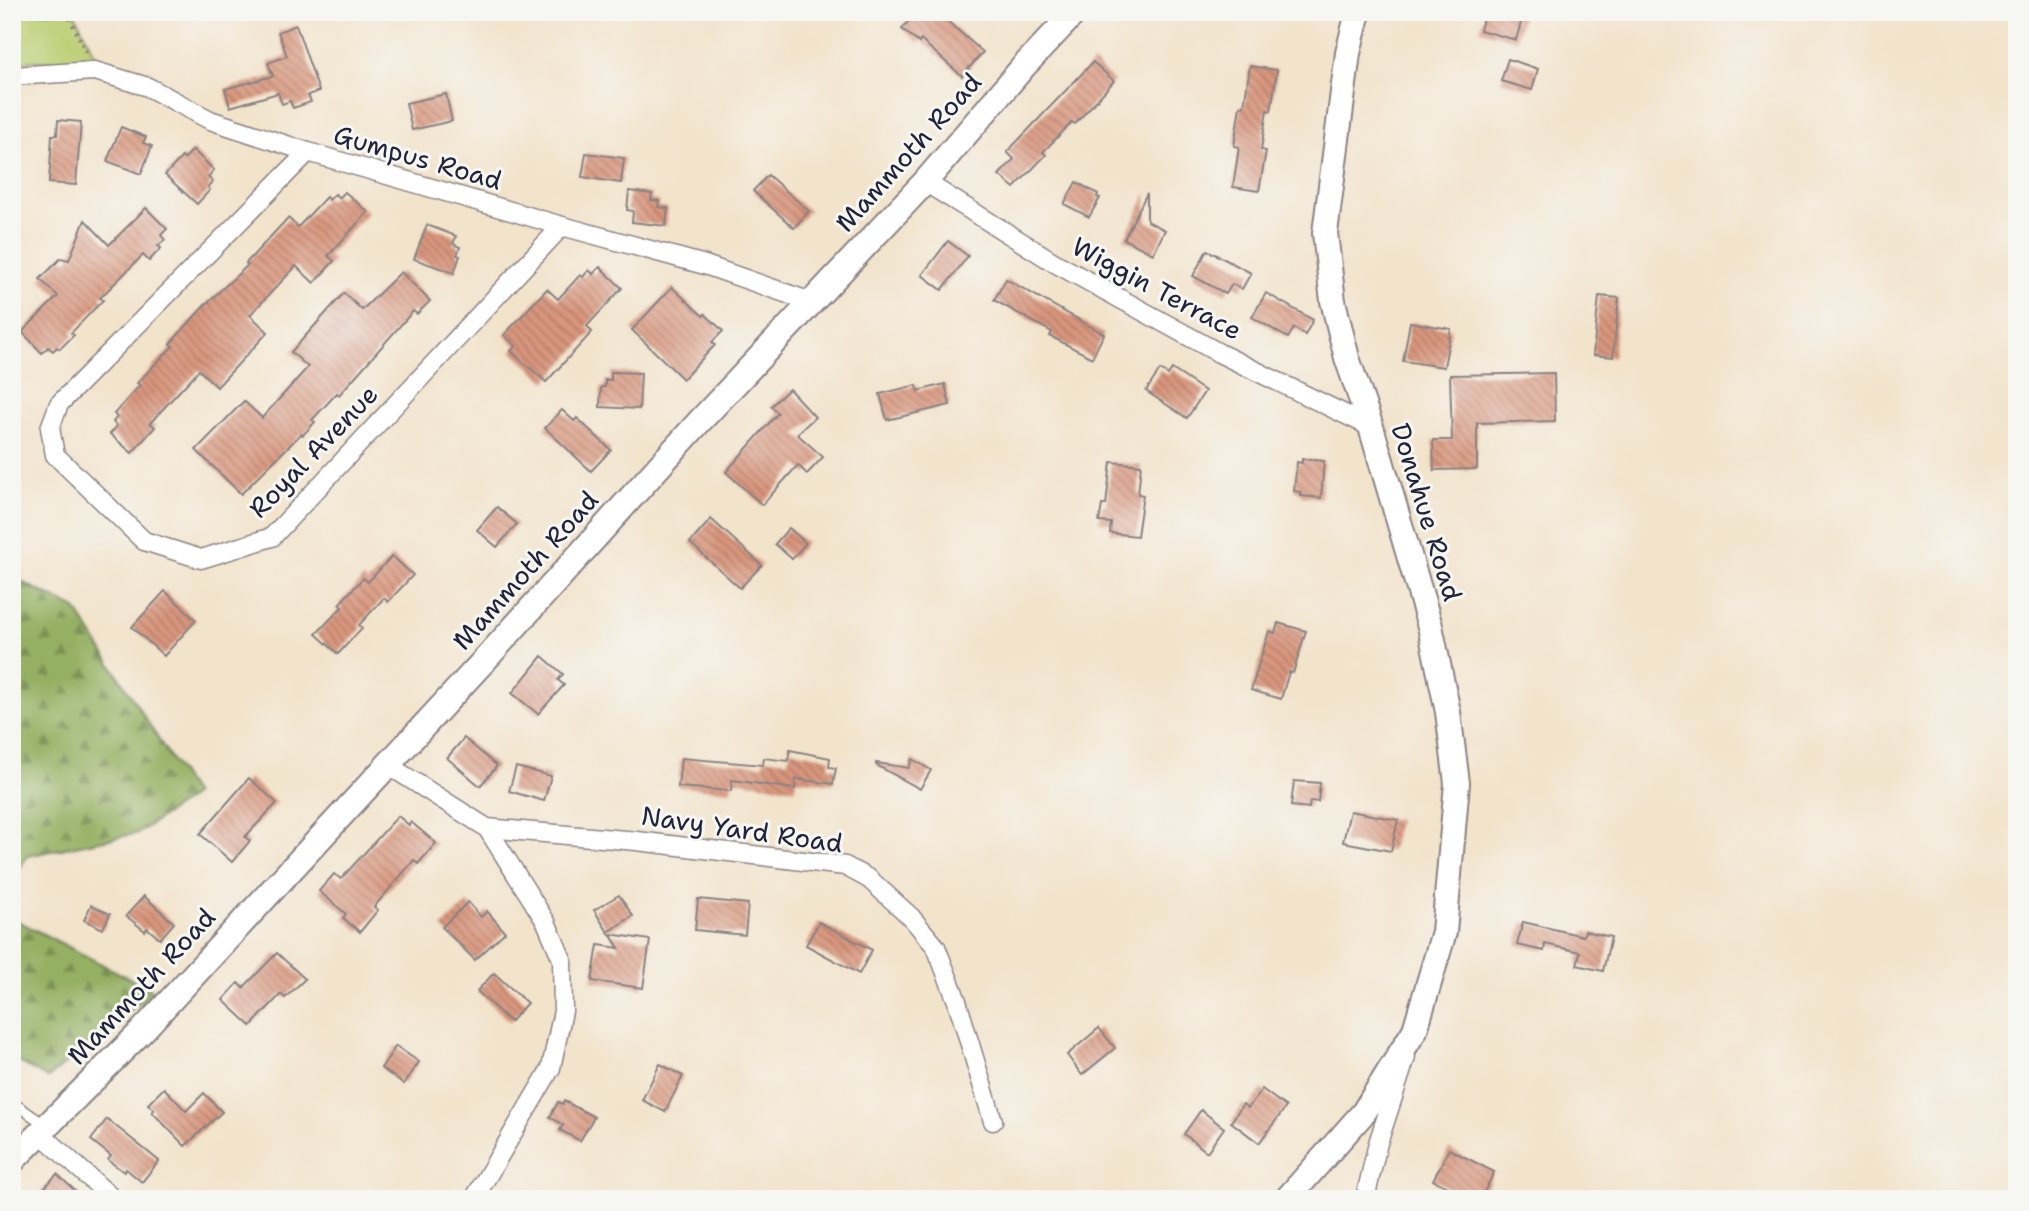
<svg xmlns="http://www.w3.org/2000/svg" width="2029" height="1211" font-family="'Shantell Sans',sans-serif">
  <style>
    .forest { fill: url(#forest-firs); stroke: #5b694e; stroke-width: 2 }
    .park { fill: #bbcc6f; stroke: #6e7755; stroke-width: 2 }
    .building { fill: url(#building-back-hatch) }
    .lines { fill: none; stroke-linecap: round; stroke-linejoin: round }
    .lane-casing { stroke: #8a8283; stroke-width: 12 }
    .street-casing { stroke: #8a8283; stroke-width: 21 }
    .secondary-casing { stroke: #8a8283; stroke-width: 28 }
    .path { stroke: #8a8283; stroke-width: 4.5; stroke-dasharray: 2 5; stroke-linecap: butt }
    .lane { stroke: #fff; stroke-width: 9 }
    .street { stroke: #fff; stroke-width: 18 }
    .secondary { stroke: #fff; stroke-width: 24 }
    .labels { text-anchor: middle; dominant-baseline: central; stroke-width: 6; stroke-linejoin: round; paint-order: stroke }
    .street-label { font-size: 26px; fill: #22223b; stroke: #f6f6f2 }
  </style>
  <defs>
    <pattern id="forest-firs" width="22" height="20" patternUnits="userSpaceOnUse" patternTransform="scale(1.75)"><rect width="22" height="20" fill="#94b062"/><path d="M5 1l3.5 6h-7zM16 11l3.5 6h-7z" fill="#788f52"/></pattern>
    <pattern id="building-back-hatch" width="6" height="6" patternUnits="userSpaceOnUse" patternTransform="scale(1.75)"><rect width="6" height="6" fill="#d9967d"/><path d="M-1 5l2 2M0 0l6 6M5-1l2 2" fill="none" stroke="#b07a68"/></pattern>
  </defs>
  <rect width="100%" height="100%" fill="#f6f6f2"/>
  <filter id="ink" filterUnits="userSpaceOnUse"><feTurbulence type="fractalNoise" baseFrequency=".0143" numOctaves="2"/><feDisplacementMap in="SourceGraphic" scale="14" xChannelSelector="R" yChannelSelector="G"/><feConvolveMatrix kernelMatrix="1 2 1 2 8 2 1 2 1" color-interpolation-filters="sRGB"/></filter>
  <filter id="wash" filterUnits="userSpaceOnUse"><feTurbulence type="fractalNoise" baseFrequency=".00686" numOctaves="4" result="noise"/><feDisplacementMap in="SourceGraphic" scale="28" xChannelSelector="R" yChannelSelector="G"/><feGaussianBlur stdDeviation="1.57" result="paint"/><feColorMatrix in="noise" values="0 0 0 0 0 0 0 0 0 0 0 0 0 0 0 0 0 1.4 0 .05"/><feComposite in="paint" operator="in"/></filter>
  <g filter="url(#wash)">
    <rect width="100%" height="100%" fill="#f2e3cb"/>
    <g class="forest">
      <path d="M12,577L76,609L194,795L138,833L27,856L12,883Z"/>
      <path d="M12,918L154,991L48,1078L12,1058Z"/>
    </g>
    <path class="park" d="M12,12H74L98,62L12,61Z"/>
    <g id="blocks">
      <g class="building">
        <path d="M916,12H937L983,52L962,76L921,40L919,43L902,29Z"/>
        <path d="M1485,12H1524L1516,40L1480,30Z"/>
        <path d="M296,25L319,91L308,95L311,102L293,108L290,101L282,104L278,93L230,107L225,89L273,76L268,63L287,56L278,32Z"/>
        <path d="M1508,59L1538,69L1532,90L1501,81Z"/>
        <path d="M1093,62L1114,81L1075,124L1072,122L1043,152L1046,155L1014,188L999,175L1014,159L1007,152Z"/>
        <path d="M1250,66L1277,70L1271,111L1267,110L1261,150L1266,151L1259,191L1233,187L1239,147L1234,146L1240,106H1244Z"/>
        <path d="M446,94L452,121L412,130L406,103Z"/>
        <path d="M58,120L81,122L76,185L49,183L52,135H57Z"/>
        <path d="M121,127L146,137L143,143L152,146L141,174L107,161Z"/>
        <path d="M193,150L214,170L208,177L213,182L208,187L210,190L197,204L165,175L182,157L184,159Z"/>
        <path d="M586,153L624,158L621,183L582,177Z"/>
        <path d="M768,175L809,211L794,228L753,191Z"/>
        <path d="M1076,182L1098,194L1097,197L1100,198L1089,217L1064,204Z"/>
        <path d="M629,191L652,194L651,200L659,201L658,207L668,208L666,226L632,222L633,211L627,210Z"/>
        <path d="M345,192L368,212L328,256L334,261L314,283L296,266L250,315L268,332L217,387L199,370L150,423L155,427L132,453L110,434L117,426L113,422L117,417L114,414L140,385L137,383L173,346L170,344L205,305L248,265L246,263L288,218L298,227L326,197L329,200L335,194L339,198Z"/>
        <path d="M1147,193V221L1165,230L1153,254L1124,239Z"/>
        <path d="M146,208L167,229L161,235L165,240L158,246L161,248L149,261L143,255L100,298L103,300L71,333L74,335L60,349L57,347L53,351L48,347L42,353L22,332L58,296L40,279L61,258L69,260L85,220L109,245Z"/>
        <path d="M427,225L456,236L453,244L460,247L457,255L460,256L454,273L414,259Z"/>
        <path d="M948,241L968,256L942,290L922,275Z"/>
        <path d="M1207,250L1251,273L1242,289L1232,284L1226,294L1193,276Z"/>
        <path d="M600,267L622,288L587,326L592,332L546,382L511,351L516,346L504,335L547,289L558,299L580,275L583,277L589,270L593,274Z"/>
        <path d="M401,272L430,301L417,314L413,311L339,395L337,393L312,420L315,422L303,435L301,434L241,494L196,450L244,401L262,418L308,367L291,352L344,293L362,310Z"/>
        <path d="M1006,279L1104,334L1092,358L1050,336L1052,332L994,300Z"/>
        <path d="M672,287L703,316L705,314L723,331L712,342L715,345L683,379L632,330Z"/>
        <path d="M1266,293L1313,320L1305,335L1294,328L1288,338L1252,317Z"/>
        <path d="M1599,296L1619,298L1613,357L1593,355Z"/>
        <path d="M1410,322L1451,329L1444,367L1403,361Z"/>
        <path d="M1172,369L1205,391L1187,418L1146,391L1160,370L1168,375Z"/>
        <path d="M611,372L641,373L639,409L600,407L601,387H605V380H611Z"/>
        <path d="M1554,373L1555,421L1477,423V469L1434,470L1433,440H1452L1450,375Z"/>
        <path d="M945,384L950,405L887,420L880,394L917,385L918,391Z"/>
        <path d="M789,389L815,417L797,434L823,457L807,474L798,465L762,505L726,472L778,413L771,406Z"/>
        <path d="M562,410L574,421L577,418L611,450L591,471L545,428Z"/>
        <path d="M1302,459L1324,461L1321,498L1301,496V492L1294,491L1297,462L1302,463Z"/>
        <path d="M1111,462L1141,465L1138,494L1143,495L1137,536L1110,533L1111,523L1099,522L1102,505H1106Z"/>
        <path d="M497,507L517,524L497,547L477,530Z"/>
        <path d="M711,519L762,565L740,588L690,543Z"/>
        <path d="M789,528L806,543L792,559L775,544Z"/>
        <path d="M392,556L413,575L388,602L384,598L359,625L362,628L338,654L316,634L342,607L339,604L363,578L368,582Z"/>
        <path d="M165,591L196,620L164,656L132,627Z"/>
        <path d="M1278,623L1306,631L1293,673L1289,672L1281,699L1251,690L1269,631L1275,633Z"/>
        <path d="M542,656L563,674L558,680L564,685L538,714L512,693Z"/>
        <path d="M464,738L497,766L480,786L447,758Z"/>
        <path d="M790,750L830,758L829,767L836,768L833,784L796,779L795,789L732,780L731,791L678,787L681,758L763,765L764,758L788,761Z"/>
        <path d="M912,759L931,770L920,789L876,765V763L909,768Z"/>
        <path d="M516,767L551,776L544,801L509,791Z"/>
        <path d="M249,778L277,803L245,837L250,841L232,862L200,834Z"/>
        <path d="M1294,781L1320,783L1318,802L1310,801L1309,808L1291,806Z"/>
        <path d="M1350,811L1398,820L1391,851L1343,842Z"/>
        <path d="M398,816L409,825L411,822L436,843L418,864L414,860L374,907L378,910L360,932L343,918L346,914L319,891L334,874L341,879Z"/>
        <path d="M619,895L633,916L608,932L594,910Z"/>
        <path d="M144,896L174,923L160,939L147,928L145,931L126,916Z"/>
        <path d="M698,899L748,904L745,935L695,930Z"/>
        <path d="M468,902L481,917L487,911L505,932L475,960L442,927Z"/>
        <path d="M91,905L110,914L103,929L84,920Z"/>
        <path d="M819,922L872,950L859,974L806,945Z"/>
        <path d="M1523,922L1583,936L1585,931L1611,937L1603,971L1577,965L1580,952L1545,944L1544,951L1517,945Z"/>
        <path d="M610,934L650,940L643,988L592,981L598,945L619,948Z"/>
        <path d="M277,953L305,979L285,998L281,994L251,1026L223,1000L238,983L243,988Z"/>
        <path d="M494,973L527,1003L510,1022L477,991Z"/>
        <path d="M1099,1028L1115,1048L1082,1075L1067,1055Z"/>
        <path d="M396,1046L419,1062L404,1084L381,1068Z"/>
        <path d="M660,1064L683,1076L665,1112L642,1100Z"/>
        <path d="M164,1088L186,1111L204,1093L222,1112L185,1146L152,1112L154,1110L148,1104Z"/>
        <path d="M1262,1089L1286,1107L1259,1143L1231,1122L1243,1104L1248,1108Z"/>
        <path d="M564,1101L594,1117L580,1141L560,1130L563,1125L550,1117L558,1102L563,1104Z"/>
        <path d="M1201,1110L1224,1128L1207,1152L1184,1134Z"/>
        <path d="M107,1119L159,1161L142,1182L126,1169L124,1172L108,1160L111,1156L91,1140Z"/>
        <path d="M1449,1149L1494,1172L1481,1199H1472L1433,1180Z"/>
        <path d="M57,1174L84,1199H34Z"/>
      </g>
    </g>
  </g>
  <g filter="url(#ink)">
    <use href="#blocks" fill-opacity="0" stroke="#8a8283" stroke-width="2"/>
    <g class="lines">
      <g class="lane-casing">
        <path id="lane" d="M12,1102L47,1126"/>
      </g>
      <g class="street-casing">
        <g id="street">
          <path d="M12,76L95,71L148,87L210,120L308,152L562,226L705,265L811,302"/>
          <path d="M308,152L59,404L50,428L55,455L144,541L201,559L272,537L562,226"/>
          <path d="M925,182L1055,263L1219,353L1371,427"/>
          <path d="M388,765L487,828L637,841L845,866L869,879L911,917L936,947L957,1001L993,1121"/>
          <path d="M41,1134L113,1199"/>
          <path d="M474,1199L551,1068L563,1011L562,959L546,922L487,828"/>
          <path d="M1365,1199L1378,1143L1406,1057"/>
        </g>
      </g>
      <g class="secondary-casing">
        <g id="secondary">
          <path d="M12,1161L142,1031L492,652L699,422L925,182L1024,66L1075,12"/>
          <path d="M1287,1199L1364,1112L1415,1030L1444,932L1457,783L1448,712L1430,626L1371,427L1347,358L1333,301L1325,233L1348,53L1358,12"/>
        </g>
      </g>
      <path class="path" d="M67,12L86,52"/>
      <use href="#lane" class="lane"/>
      <use href="#street" class="street"/>
      <use href="#secondary" class="secondary"/>
    </g>
  </g>
  <g class="labels">
    <g class="street-label">
      <text transform="translate(908 152) rotate(-48)">Mammoth Road</text>
      <text transform="translate(418 157) rotate(16)">Gumpus Road</text>
      <text transform="translate(1157 288) rotate(28)">Wiggin Terrace</text>
      <text transform="translate(313 451) rotate(-46)">Royal Avenue</text>
      <text transform="translate(1427 512) rotate(73)">Donahue Road</text>
      <text transform="translate(525 570) rotate(-48)">Mammoth Road</text>
      <text transform="translate(742 829) rotate(8)">Navy Yard Road</text>
      <text transform="translate(141 986) rotate(-47)">Mammoth Road</text>
    </g>
  </g>
  <rect width="2029" height="1211" fill="none" stroke="#f6f6f2" stroke-width="42"/>
</svg>
